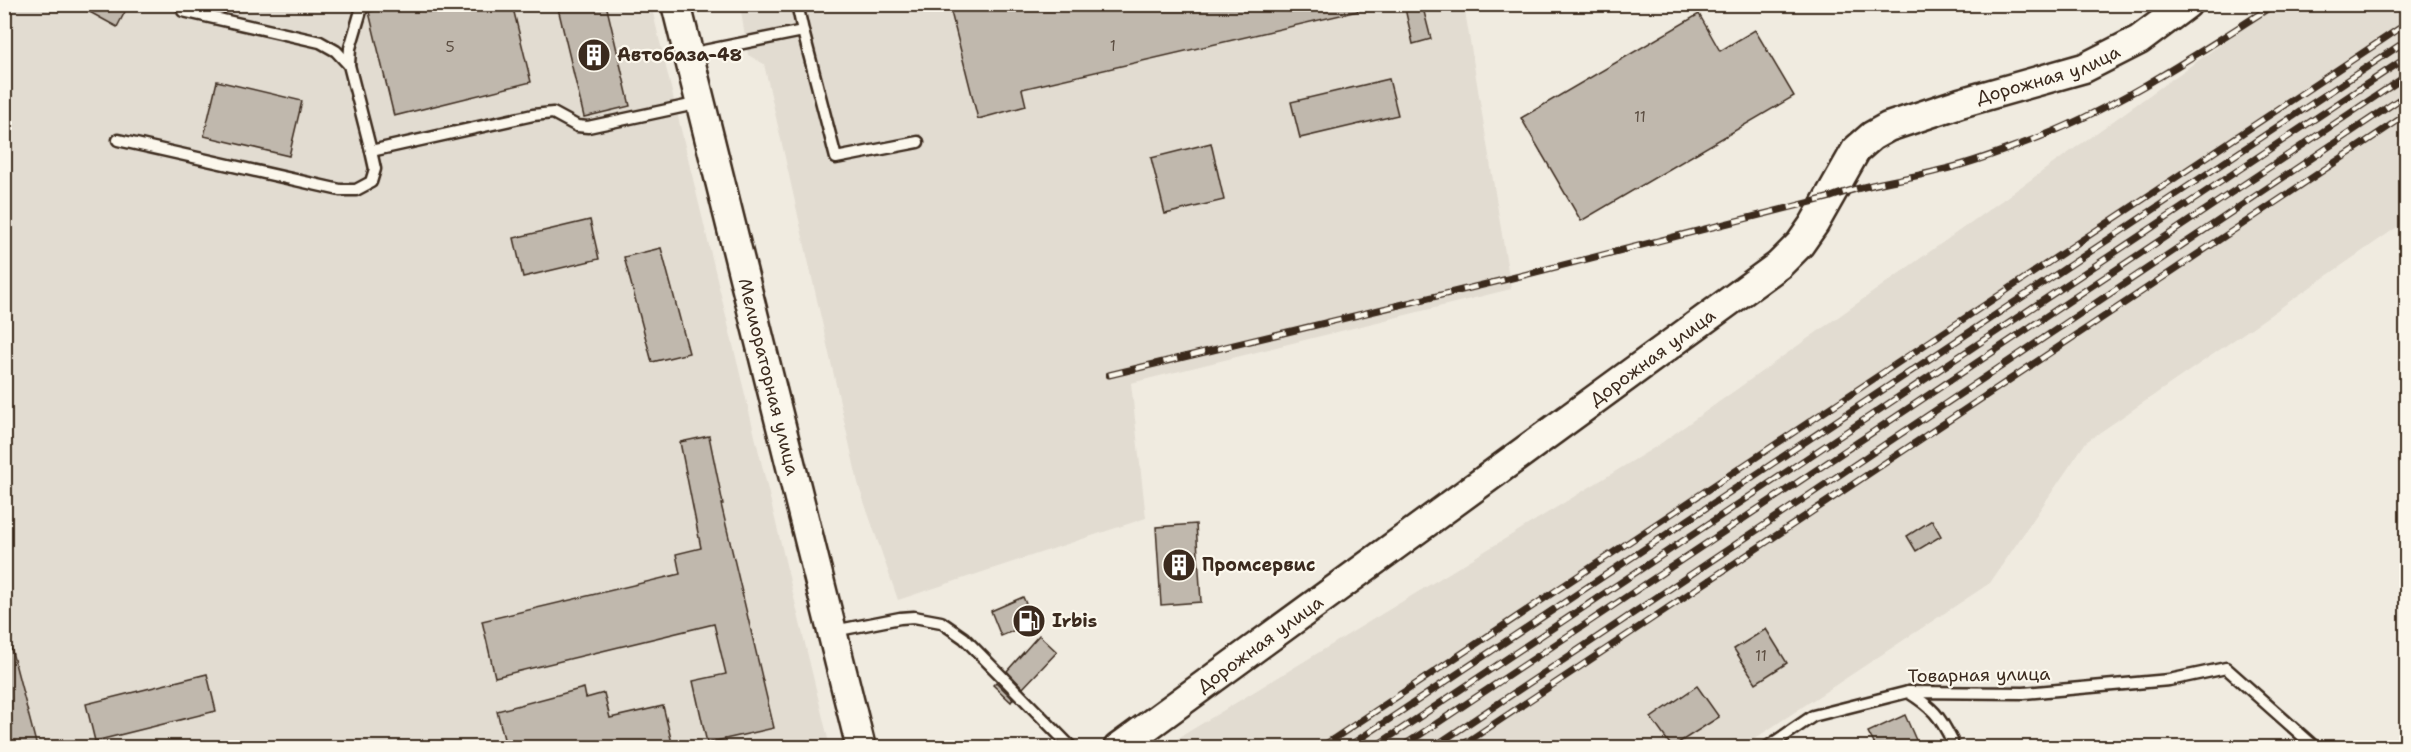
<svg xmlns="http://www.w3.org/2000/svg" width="2411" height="752" font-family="'Shantell Sans',sans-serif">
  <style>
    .built { fill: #e2dcd1 }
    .building { fill: #c0b8ad; stroke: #3b2a1e; stroke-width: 1.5 }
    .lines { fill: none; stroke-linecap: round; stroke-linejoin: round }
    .lane-casing { stroke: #3b2a1e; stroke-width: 15 }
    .secondary-casing { stroke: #3b2a1e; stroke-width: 33 }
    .lane { stroke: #fbf7ec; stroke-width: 10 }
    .secondary { stroke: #fbf7ec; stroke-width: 28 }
    .rail-casing { stroke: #3b2a1e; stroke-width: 7 }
    .rail { stroke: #fbf7ec; stroke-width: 4.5; stroke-dasharray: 14; stroke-linecap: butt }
    .labels { text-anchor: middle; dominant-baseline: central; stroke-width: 4.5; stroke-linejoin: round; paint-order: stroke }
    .number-label { font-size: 15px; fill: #5c4e42 }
    .poi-label { font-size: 18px; font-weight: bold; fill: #3b2a1e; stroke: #fbf7ec; text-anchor: start }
    .street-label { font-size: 18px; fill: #3b2a1e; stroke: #fbf7ec }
  </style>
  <rect width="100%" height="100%" fill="#f0ebe0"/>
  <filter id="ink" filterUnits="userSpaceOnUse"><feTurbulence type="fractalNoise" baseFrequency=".0167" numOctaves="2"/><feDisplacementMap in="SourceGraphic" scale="12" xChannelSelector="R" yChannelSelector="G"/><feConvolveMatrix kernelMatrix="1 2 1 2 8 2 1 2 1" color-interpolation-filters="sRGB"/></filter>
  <g filter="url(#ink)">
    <g class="built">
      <path d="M4,5H651L830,747H5Z"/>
      <path d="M740,5H1464L1511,289L1131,383L1146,518L898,600L859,487L764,64L748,55Z"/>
      <path d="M2276,5H2406V221L2086,442L1990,583L1742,747L1162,748L1657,446Z"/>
    </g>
    <g class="building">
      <path d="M75,4H129L117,27Z"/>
      <path d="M400,4H512L531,82L394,116L369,12Z"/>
      <path d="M557,4H606L630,106L584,117Z"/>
      <path d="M949,4H1357L1358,11L1022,89L1026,106L978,119Z"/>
      <path d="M1404,4H1422L1431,39L1413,44Z"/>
      <path d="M1699,14L1720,51L1755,30L1794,96L1581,221L1521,118Z"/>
      <path d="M1389,79L1398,115L1300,138L1291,102Z"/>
      <path d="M217,81L302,101L289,156L204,136Z"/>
      <path d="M1211,143L1224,200L1165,214L1151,158Z"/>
      <path d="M590,220L599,259L523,277L514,238Z"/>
      <path d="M661,248L689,353L652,362L624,257Z"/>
      <path d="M709,436L723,504H721L774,728L707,743L693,681L726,674L714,624L495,677L482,621L680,574L676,554L701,548L680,442Z"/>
      <path d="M1932,520L1941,536L1916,551L1907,536Z"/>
      <path d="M1196,524L1201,602L1161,605L1156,527Z"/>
      <path d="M1023,597L1034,622L1001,636L991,611Z"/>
      <path d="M1766,629L1787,663L1756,683L1734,649Z"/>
      <path d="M1039,635L1057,652L1023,688L1007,671Z"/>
      <path d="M10,644L37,747H4V645Z"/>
      <path d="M207,674L216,711L95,741L86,704Z"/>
      <path d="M996,682L1013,699L1011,702L993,685Z"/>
      <path d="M1697,686L1719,717L1672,747L1651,718Z"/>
      <path d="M584,688L586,698L604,693L610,718L663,706L673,747H506L497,711Z"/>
      <path d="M1905,715L1919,747H1876L1868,732Z"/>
    </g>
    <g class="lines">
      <g class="lane-casing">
        <g id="lane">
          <path d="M797,4L803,31"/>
          <path d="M183,11L320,42L336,51L349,65L371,151L533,115L553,113L577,126L588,127L700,103"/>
          <path d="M689,54L803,31L836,158L918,142"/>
          <path d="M349,65L350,48L363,4"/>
          <path d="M118,140L340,190H356L371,182L375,169L371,151"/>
          <path d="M834,631L900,618L914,617L941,622L964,638L1072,748"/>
          <path d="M1908,692C1932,707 1940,716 1952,741"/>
          <path d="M1766,748L1813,716L1908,692L2024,693L2169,680L2226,668L2316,748"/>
        </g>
      </g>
      <g class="secondary-casing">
        <g id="secondary">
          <path id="s1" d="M676,4L861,748"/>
          <path id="s2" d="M1118,748L1779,265L1800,244L1814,224L1856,150L1872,136L1888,127L1960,103L2084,68L2139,40L2187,4"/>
        </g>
      </g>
      <use href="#lane" class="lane"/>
      <use href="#secondary" class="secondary"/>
      <g class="rail-casing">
        <g id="rail">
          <path d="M1109,375L1520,276L1831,197C1867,183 1904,180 1941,170C1969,164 1997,153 2024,143C2114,110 2194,56 2275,4"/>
          <path d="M1320,748L2406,24"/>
          <path d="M1346,748L2406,41"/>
          <path d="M1373,748L2406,58"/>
          <path d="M1400,748L2406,76"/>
          <path d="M1432,748L2406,95"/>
          <path d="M1458,748L2406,115"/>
        </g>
      </g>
      <use href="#rail" class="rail"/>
    </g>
  </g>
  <defs>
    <g id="building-disc" transform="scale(1.725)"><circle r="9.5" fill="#3b2a1e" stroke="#fbf7ec"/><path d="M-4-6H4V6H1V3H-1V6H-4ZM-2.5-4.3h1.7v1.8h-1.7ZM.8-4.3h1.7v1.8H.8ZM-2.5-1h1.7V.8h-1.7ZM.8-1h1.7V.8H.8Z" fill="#fff"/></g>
    <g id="fuel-disc" transform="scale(1.725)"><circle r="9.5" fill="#3b2a1e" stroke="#fbf7ec"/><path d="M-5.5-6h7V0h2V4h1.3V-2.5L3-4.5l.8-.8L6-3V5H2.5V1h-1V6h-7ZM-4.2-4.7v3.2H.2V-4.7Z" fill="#fff"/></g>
  </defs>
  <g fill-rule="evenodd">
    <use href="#building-disc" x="594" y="55"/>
    <use href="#building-disc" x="1179" y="565"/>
    <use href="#fuel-disc" x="1029" y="621"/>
  </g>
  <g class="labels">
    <g class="number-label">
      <text x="1113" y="46">1</text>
      <text x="450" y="47">5</text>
      <text x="1640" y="117">11</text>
      <text x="1761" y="656">11</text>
    </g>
    <g class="poi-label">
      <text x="617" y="55">Автобаза-48</text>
      <text x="1202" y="565">Промсервис</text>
      <text x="1052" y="621">Irbis</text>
    </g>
    <g class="street-label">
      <text stroke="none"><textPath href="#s2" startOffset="1166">Дорожная улица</textPath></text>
      <text stroke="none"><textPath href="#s2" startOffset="662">Дорожная улица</textPath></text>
      <text stroke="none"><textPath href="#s1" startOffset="384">Мелиораторная улица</textPath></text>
      <text stroke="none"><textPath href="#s2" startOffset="176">Дорожная улица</textPath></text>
      <text transform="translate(1979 675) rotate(-1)">Товарная улица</text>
    </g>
  </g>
  <rect width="2411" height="752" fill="none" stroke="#fbf7ec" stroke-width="24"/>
  <rect x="12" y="12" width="2387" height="728" fill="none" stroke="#3b2a1e" stroke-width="2" filter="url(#ink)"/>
</svg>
